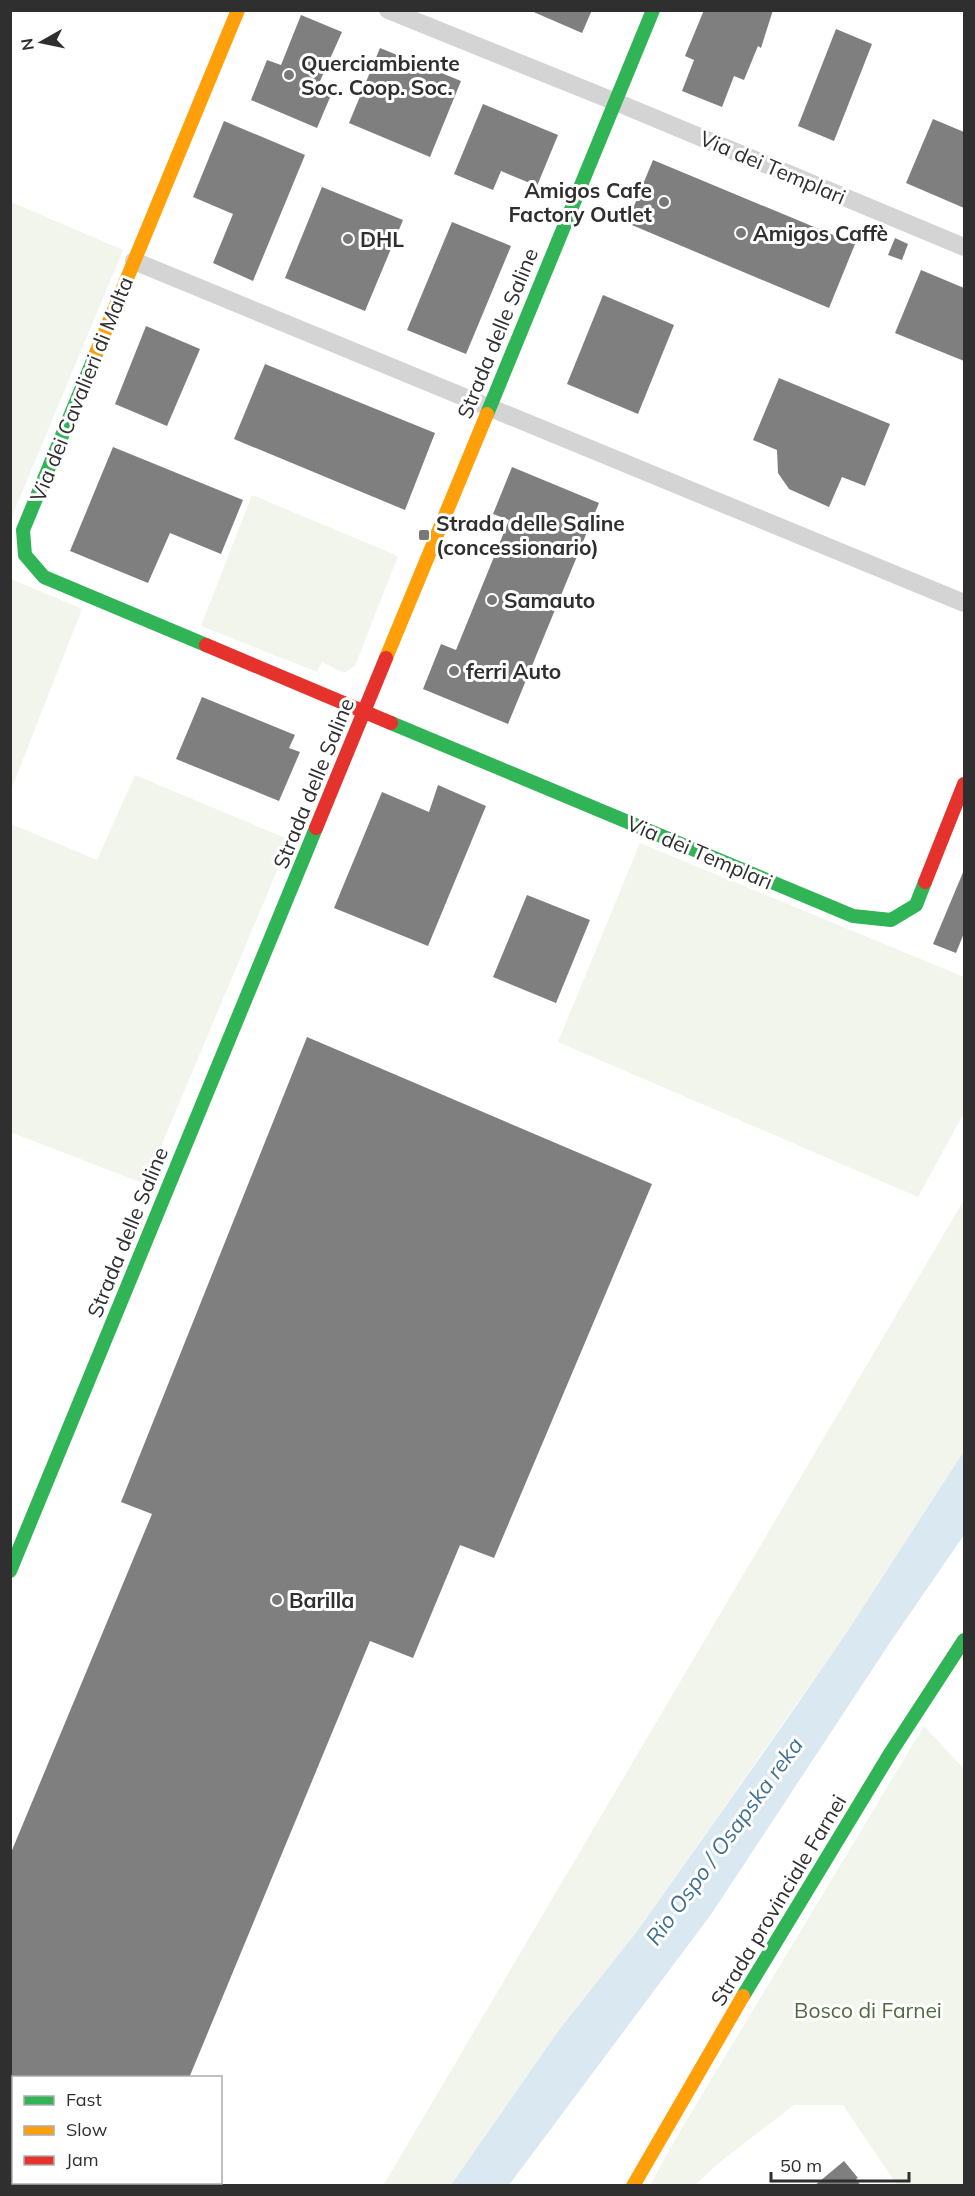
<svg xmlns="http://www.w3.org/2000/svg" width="975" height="2196" font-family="Mulish,sans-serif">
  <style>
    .green { fill: #f1f5ec }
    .water { fill: #dae8f1 }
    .building { fill: #7f7f7f }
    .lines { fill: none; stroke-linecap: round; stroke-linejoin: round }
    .street { stroke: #d4d4d4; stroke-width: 18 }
    .fast { stroke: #30b455; stroke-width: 14 }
    .slow { stroke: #ff9f0a; stroke-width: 14 }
    .jam { stroke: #e5322d; stroke-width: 14 }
    .poi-dot { fill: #787878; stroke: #fff; stroke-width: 2 }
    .labels { text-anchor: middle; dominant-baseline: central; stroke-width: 6; stroke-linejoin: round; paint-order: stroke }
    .poi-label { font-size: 21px; font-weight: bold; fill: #2f2f2f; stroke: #fff; text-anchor: start }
    .street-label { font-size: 21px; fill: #2f2f2f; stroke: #fff }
    .park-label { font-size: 21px; fill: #516a3d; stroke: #fff }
    .water-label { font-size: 22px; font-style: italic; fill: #3f6f8f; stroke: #fff }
  </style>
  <rect width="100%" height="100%" fill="#fff"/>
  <g class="green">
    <path d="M11,202L123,250L11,519Z"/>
    <path d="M252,495L398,556L355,666L344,673L322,662L317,672L201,626Z"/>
    <path d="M11,579L82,609L11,790Z"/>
    <path d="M135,775L290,840L145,1184L10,1132L11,824L97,860Z"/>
    <path d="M640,843L964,977V1113L918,1197L558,1042Z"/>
    <path d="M964,1200V1451L847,1632L638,1930L559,2030L451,2185L383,2186Z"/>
    <path d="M924,1726L964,1769V2185H897L843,2105H794L720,2162L695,2185H650L676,2138Z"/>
  </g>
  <path class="water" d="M964,1451V1535L891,1641L712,1913L509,2185H451L559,2030L638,1930L785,1722L847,1632Z"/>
  <g class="building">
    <path d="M529,10H592L582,33Z"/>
    <path d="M704,10H773L761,48L758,46L744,80L734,76L722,107L682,91L694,60L685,56Z"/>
    <path d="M301,15L342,32L320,81L334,88L317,128L251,100L267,60L281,65Z"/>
    <path d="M836,29L872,44L834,141L798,126Z"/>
    <path d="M380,48L461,81L430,157L349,123Z"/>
    <path d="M483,104L558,135L537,186L501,171L493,190L454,174Z"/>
    <path d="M933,119L964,132V208L906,183Z"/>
    <path d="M224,121L305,155L253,281L213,263L233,214L193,197Z"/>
    <path d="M653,160L855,244L829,308L627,223Z"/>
    <path d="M322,187L403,220L365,311L285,278Z"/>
    <path d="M452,222L511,246L466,354L407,330Z"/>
    <path d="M895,238L908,244L902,260L888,255Z"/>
    <path d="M921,270L964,288V361L895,333Z"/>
    <path d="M603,295L674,325L638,414L567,384Z"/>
    <path d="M146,326L200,349L167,426L115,404Z"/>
    <path d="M265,364L435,433L405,510L234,439Z"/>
    <path d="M779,378L890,424L865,486L842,477L829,507L789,489L778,473L777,450L753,440Z"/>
    <path d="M113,447L243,500L221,554L170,533L148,583L70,551Z"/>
    <path d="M512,467L599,503L508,724L423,689L441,644L456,650L509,520L493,514Z"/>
    <path d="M202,697L295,735L289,748L300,752L279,801L176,759Z"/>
    <path d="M438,785L486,806L428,946L334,908L382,792L429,812Z"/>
    <path d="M964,870V933L956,953L933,944Z"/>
    <path d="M527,895L590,920L556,1003L493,977Z"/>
    <path d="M307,1037L652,1184L494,1558L460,1545L413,1658L370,1641L189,2078H10V1855L152,1514L121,1502Z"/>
    <path d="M844,2161L858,2178L856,2179L861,2186H814Z"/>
  </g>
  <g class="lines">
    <g class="street">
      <path d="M388,10L616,102L964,247"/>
      <path d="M134,261L964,603"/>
    </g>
    <g class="fast">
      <path d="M97,351L23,530L25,555L44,577L206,645"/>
      <path d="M487,414L653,10"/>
      <path d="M391,723L853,916L891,920L916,905L925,882"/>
      <path d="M10,1571L316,828"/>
      <path d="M743,1996L891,1752L964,1640"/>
    </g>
    <g class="slow">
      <path d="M97,351L238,10"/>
      <path d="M386,658L487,414"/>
      <path d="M633,2186L743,1996"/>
    </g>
    <g class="jam">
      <path d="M206,645L391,723"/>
      <path d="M316,828L386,658"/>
      <path d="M925,882L964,784"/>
    </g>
  </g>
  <g class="poi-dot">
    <circle cx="289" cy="75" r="6"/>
    <circle cx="664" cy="202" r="6"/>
    <circle cx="741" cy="233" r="6"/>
    <circle cx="348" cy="239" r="6"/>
    <rect x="418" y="529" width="12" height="12" rx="3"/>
    <circle cx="492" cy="600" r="6"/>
    <circle cx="454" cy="671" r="6"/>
    <circle cx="277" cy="1600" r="6"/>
  </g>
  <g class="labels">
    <g class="poi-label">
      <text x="301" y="63">Querciambiente<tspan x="301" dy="24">Soc. Coop. Soc.</tspan></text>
      <text x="652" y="190" text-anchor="end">Amigos Cafe<tspan x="652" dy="24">Factory Outlet</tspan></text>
      <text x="753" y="233">Amigos Caffè</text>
      <text x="360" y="239">DHL</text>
      <text x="436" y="523">Strada delle Saline<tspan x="436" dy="24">(concessionario)</tspan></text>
      <text x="504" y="600">Samauto</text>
      <text x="466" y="671">ferri Auto</text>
      <text x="289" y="1600">Barilla</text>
    </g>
    <g class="street-label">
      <text transform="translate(773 167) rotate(23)">Via dei Templari</text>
      <text transform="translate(497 333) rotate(-68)">Strada delle Saline</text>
      <text transform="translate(81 389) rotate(-68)">Via dei Cavalieri di Malta</text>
      <text transform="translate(313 783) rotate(-68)">Strada delle Saline</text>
      <text transform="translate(700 852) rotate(23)">Via dei Templari</text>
      <text transform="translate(127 1232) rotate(-68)">Strada delle Saline</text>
      <text transform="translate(778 1900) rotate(-59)">Strada provinciale Farnei</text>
    </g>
    <g class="park-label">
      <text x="868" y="2010">Bosco di Farnei</text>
    </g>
    <g class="water-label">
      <text transform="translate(724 1841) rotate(-54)">Rio Ospo / Osapska reka</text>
    </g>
  </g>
  <rect width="975" height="2196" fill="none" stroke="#2f2f2f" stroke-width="24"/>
  <rect x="12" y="2076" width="210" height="108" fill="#ffffff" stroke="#acacac" stroke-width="1.5"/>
  <rect x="24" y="2096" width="30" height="9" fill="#30b455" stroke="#acacac" stroke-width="1.5"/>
  <text x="66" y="2106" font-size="18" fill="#2f2f2f">Fast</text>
  <rect x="24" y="2126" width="30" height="9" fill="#ff9f0a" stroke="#acacac" stroke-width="1.5"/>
  <text x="66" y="2136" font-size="18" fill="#2f2f2f">Slow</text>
  <rect x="24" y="2156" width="30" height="9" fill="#e5322d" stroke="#acacac" stroke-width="1.5"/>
  <text x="66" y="2166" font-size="18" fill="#2f2f2f">Jam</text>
  <g transform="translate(42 42) rotate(261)" stroke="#ffffff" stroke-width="4.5" paint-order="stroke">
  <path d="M0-4.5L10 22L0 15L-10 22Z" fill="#2f2f2f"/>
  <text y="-9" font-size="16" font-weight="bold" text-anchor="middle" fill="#2f2f2f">N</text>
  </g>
  <path d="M771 2172v9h138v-9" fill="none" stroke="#2f2f2f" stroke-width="3"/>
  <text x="780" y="2172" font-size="18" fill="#2f2f2f" stroke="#ffffff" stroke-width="4.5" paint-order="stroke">50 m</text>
</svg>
